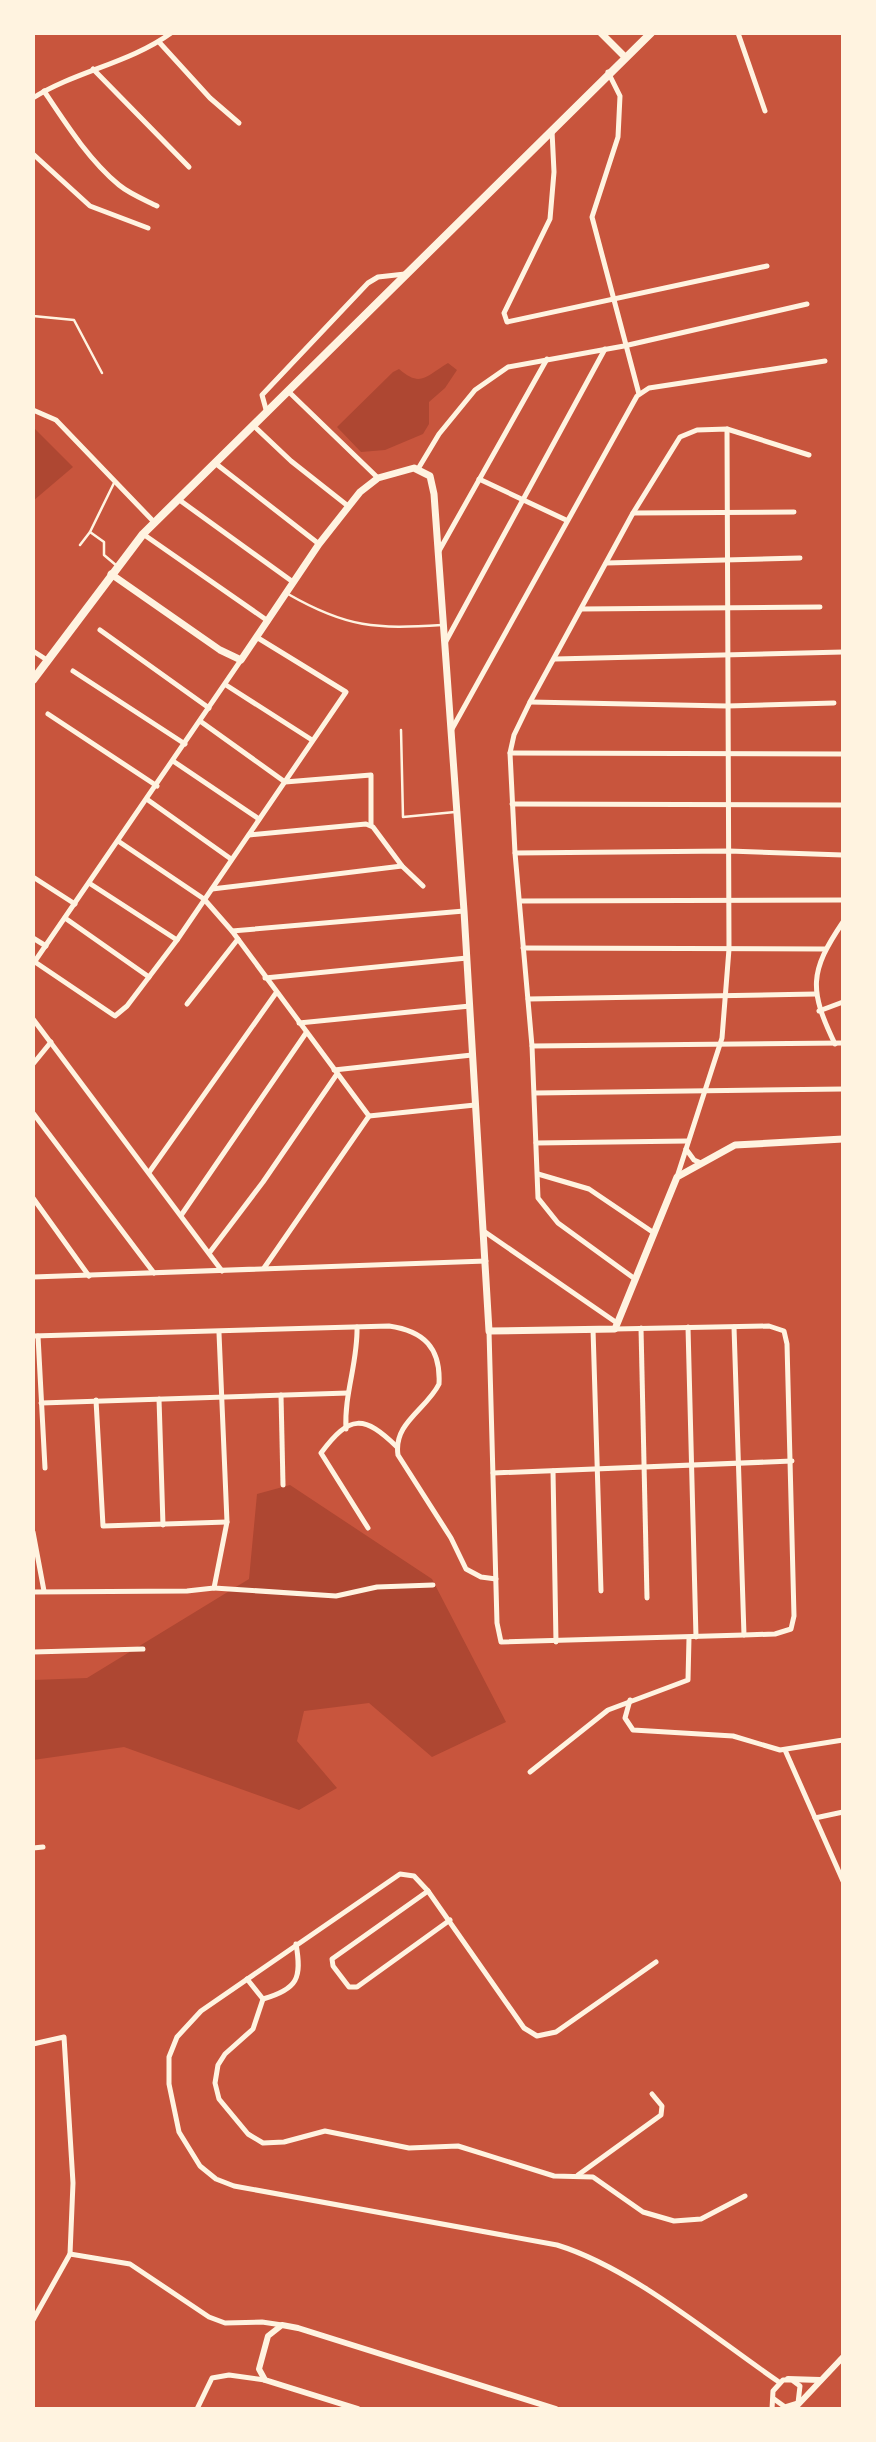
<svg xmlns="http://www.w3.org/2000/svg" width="876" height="2442" font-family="'Zilla Slab',serif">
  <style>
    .green { fill: #ae4732 }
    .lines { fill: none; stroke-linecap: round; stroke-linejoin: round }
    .service { stroke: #fff3e0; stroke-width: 2.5 }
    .minor { stroke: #fff3e0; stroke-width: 5 }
    .tertiary { stroke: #fff3e0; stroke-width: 6 }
    .secondary { stroke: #fff3e0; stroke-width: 7 }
    .primary { stroke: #fff3e0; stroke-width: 8 }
  </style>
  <rect width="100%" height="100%" fill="#c8553d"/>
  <g class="green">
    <path d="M448,363L457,370L445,388L429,402V424L423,434L385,450L361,452L337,427L393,372L399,369C421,388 426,376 448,363Z"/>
    <path d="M35,429L73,467L33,501V430Z"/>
    <path d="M290,1485L432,1579L506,1722L432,1757L369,1703L304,1711L297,1741L337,1788L299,1810L124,1747L33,1760V1680L87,1678L249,1579L257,1494Z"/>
  </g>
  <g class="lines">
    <g class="service">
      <path d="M33,316L74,320L102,373"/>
      <path d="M90,532L104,542V555L117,566"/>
      <path d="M80,545L90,532L114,483"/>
      <path d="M288,594C347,628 376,629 442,625"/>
      <path d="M401,730L403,817L455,812"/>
    </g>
    <g class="minor">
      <path d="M738,33L765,111"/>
      <path d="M159,42L210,98L239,123"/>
      <path d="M93,69L189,167"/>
      <path d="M608,72L620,96L618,137L592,217L639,394"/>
      <path d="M44,91C66,124 89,160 119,185C130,194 145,200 157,206"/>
      <path d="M33,98C76,71 130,63 171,33"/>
      <path d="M552,131L554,172L550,219L504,313L507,322L767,266"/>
      <path d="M33,154L90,206L148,228"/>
      <path d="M289,392L378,478"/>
      <path d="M33,410L56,420L154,522"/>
      <path d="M267,413L262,395L368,283L378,277L405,274"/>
      <path d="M254,426L291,461L348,506"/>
      <path d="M215,463L319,544"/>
      <path d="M418,469L439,434L475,390L508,367L624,346L807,304"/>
      <path d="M479,479L566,520"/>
      <path d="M178,499L293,582"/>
      <path d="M633,513L794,512"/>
      <path d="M143,534L268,621"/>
      <path d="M439,551L547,359"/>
      <path d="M606,563L800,558"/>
      <path d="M581,609L820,607"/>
      <path d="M100,630L209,708"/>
      <path d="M445,643L605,349"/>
      <path d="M33,651L47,660"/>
      <path d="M555,659L843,652"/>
      <path d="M73,671L185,744"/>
      <path d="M226,685L312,740"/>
      <path d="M530,702L727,706L834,703"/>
      <path d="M48,714L157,786"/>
      <path d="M200,721L285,782L371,775V825"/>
      <path d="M452,729L637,396L649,388L825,361"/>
      <path d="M510,753L843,754"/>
      <path d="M173,761L259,819"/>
      <path d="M148,800L231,859"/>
      <path d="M512,804L843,805"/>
      <path d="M249,835L366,824L373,827L402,866L423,886"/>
      <path d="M118,841L204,899L232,931L369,1116"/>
      <path d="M515,853L729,851L843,855"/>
      <path d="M33,877L75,904"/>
      <path d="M89,883L177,940"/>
      <path d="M212,889L402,866"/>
      <path d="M520,901L843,900"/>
      <path d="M65,918L149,977"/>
      <path d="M232,931L464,911"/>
      <path d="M33,938L46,946"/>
      <path d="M523,948L825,949"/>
      <path d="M35,962L115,1016L127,1006L177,940L346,692L258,638"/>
      <path d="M33,964L241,660"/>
      <path d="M265,978L467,958"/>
      <path d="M528,999L816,994"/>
      <path d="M187,1004L238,939"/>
      <path d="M819,1011L843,1002"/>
      <path d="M33,1019L222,1271"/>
      <path d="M299,1023L470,1006"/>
      <path d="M835,1044C809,990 809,972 843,922"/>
      <path d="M532,1046L843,1043"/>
      <path d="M33,1064L51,1042"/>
      <path d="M334,1070L472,1055"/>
      <path d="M535,1093L843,1089"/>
      <path d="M33,1113L154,1273"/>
      <path d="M369,1116L475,1105"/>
      <path d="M536,1143L688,1141"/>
      <path d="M686,1149L694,1160L701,1163"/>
      <path d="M150,1171L276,993"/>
      <path d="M538,1174L589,1189L654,1233"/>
      <path d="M677,1177L722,1038L729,949L727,429"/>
      <path d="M33,1198L89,1276"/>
      <path d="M182,1214L306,1033"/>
      <path d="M485,1232L617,1323"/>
      <path d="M210,1252L263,1182L337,1074"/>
      <path d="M264,1268L369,1116"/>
      <path d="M33,1277L486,1261"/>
      <path d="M635,1279L558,1223L538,1198L532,1046L515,853L510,753L514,735L530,702L633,513L680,437L697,430L727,429L809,455"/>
      <path d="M688,1327L696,1637"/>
      <path d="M734,1327L744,1635"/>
      <path d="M641,1328L647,1598"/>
      <path d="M593,1329L601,1591"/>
      <path d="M489,1331L497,1623L501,1642L744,1635L775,1634L791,1629L794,1616L787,1344L784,1331L769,1326L615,1329"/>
      <path d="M33,1336L389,1326C424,1331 441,1348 439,1384C427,1409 393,1423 398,1455L451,1538L466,1569L481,1577L496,1579"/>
      <path d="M38,1336L45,1468"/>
      <path d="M281,1395L283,1485"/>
      <path d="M159,1399L163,1525"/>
      <path d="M96,1400L103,1526L227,1522"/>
      <path d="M41,1403L348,1393"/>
      <path d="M346,1429C344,1394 358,1362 357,1327"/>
      <path d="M553,1471L556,1642"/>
      <path d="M493,1473L792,1461"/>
      <path d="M368,1528L321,1453C350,1414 364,1415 397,1447"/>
      <path d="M33,1532L44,1591"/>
      <path d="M214,1588L336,1596L377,1587L433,1585"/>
      <path d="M33,1592L187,1591L214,1588L227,1522L219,1333"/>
      <path d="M33,1652L143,1649"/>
      <path d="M630,1700L625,1718L633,1730L733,1736L780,1750L843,1740"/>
      <path d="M785,1750L843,1881"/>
      <path d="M530,1772L608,1710L688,1680L689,1638"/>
      <path d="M815,1818L843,1812"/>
      <path d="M33,1848L43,1847"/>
      <path d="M428,1891L332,1959L333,1966L349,1987H357L450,1920"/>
      <path d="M656,1962L556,2032L537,2036L524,2028L428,1891L414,1876L400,1874L201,2011L177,2037L169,2057V2084L179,2132L200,2166L216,2179L234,2186L557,2245C632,2268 713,2337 779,2382"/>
      <path d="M247,1979L263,1999L253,2029L225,2054L218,2065L215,2083L219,2099L248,2134L263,2143L284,2142L325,2131L409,2148L458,2146L554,2176L593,2177L643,2212L674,2221L701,2219L745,2196"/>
      <path d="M263,1999C298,1989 302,1978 296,1944"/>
      <path d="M33,2044L64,2037L73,2183L70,2254L33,2320"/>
      <path d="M578,2175L661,2115L662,2106L652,2094"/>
      <path d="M70,2254L130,2264L209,2317L225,2323L262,2322L282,2325"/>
      <path d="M774,2399L785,2407L798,2403"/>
      <path d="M197,2409L212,2378L229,2375L265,2380"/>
      <path d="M772,2409L773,2391L783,2380H792L800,2386L798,2403"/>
    </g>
    <g class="tertiary">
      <path d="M788,2379L820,2380"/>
      <path d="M358,2409L265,2380L259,2369L268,2336L282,2325L298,2328L556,2409"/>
      <path d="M794,2409L843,2357"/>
    </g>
    <g class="secondary">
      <path d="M601,33L625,57"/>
      <path d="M111,574L220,650L241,660L319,544L360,492L378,478L414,468L430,476L434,494L464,911L489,1331L615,1329L677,1177L735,1145L843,1139"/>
    </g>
    <path class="primary" d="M33,680L143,534L651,33"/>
  </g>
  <rect width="876" height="2442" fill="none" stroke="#fff3e0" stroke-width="70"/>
</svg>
